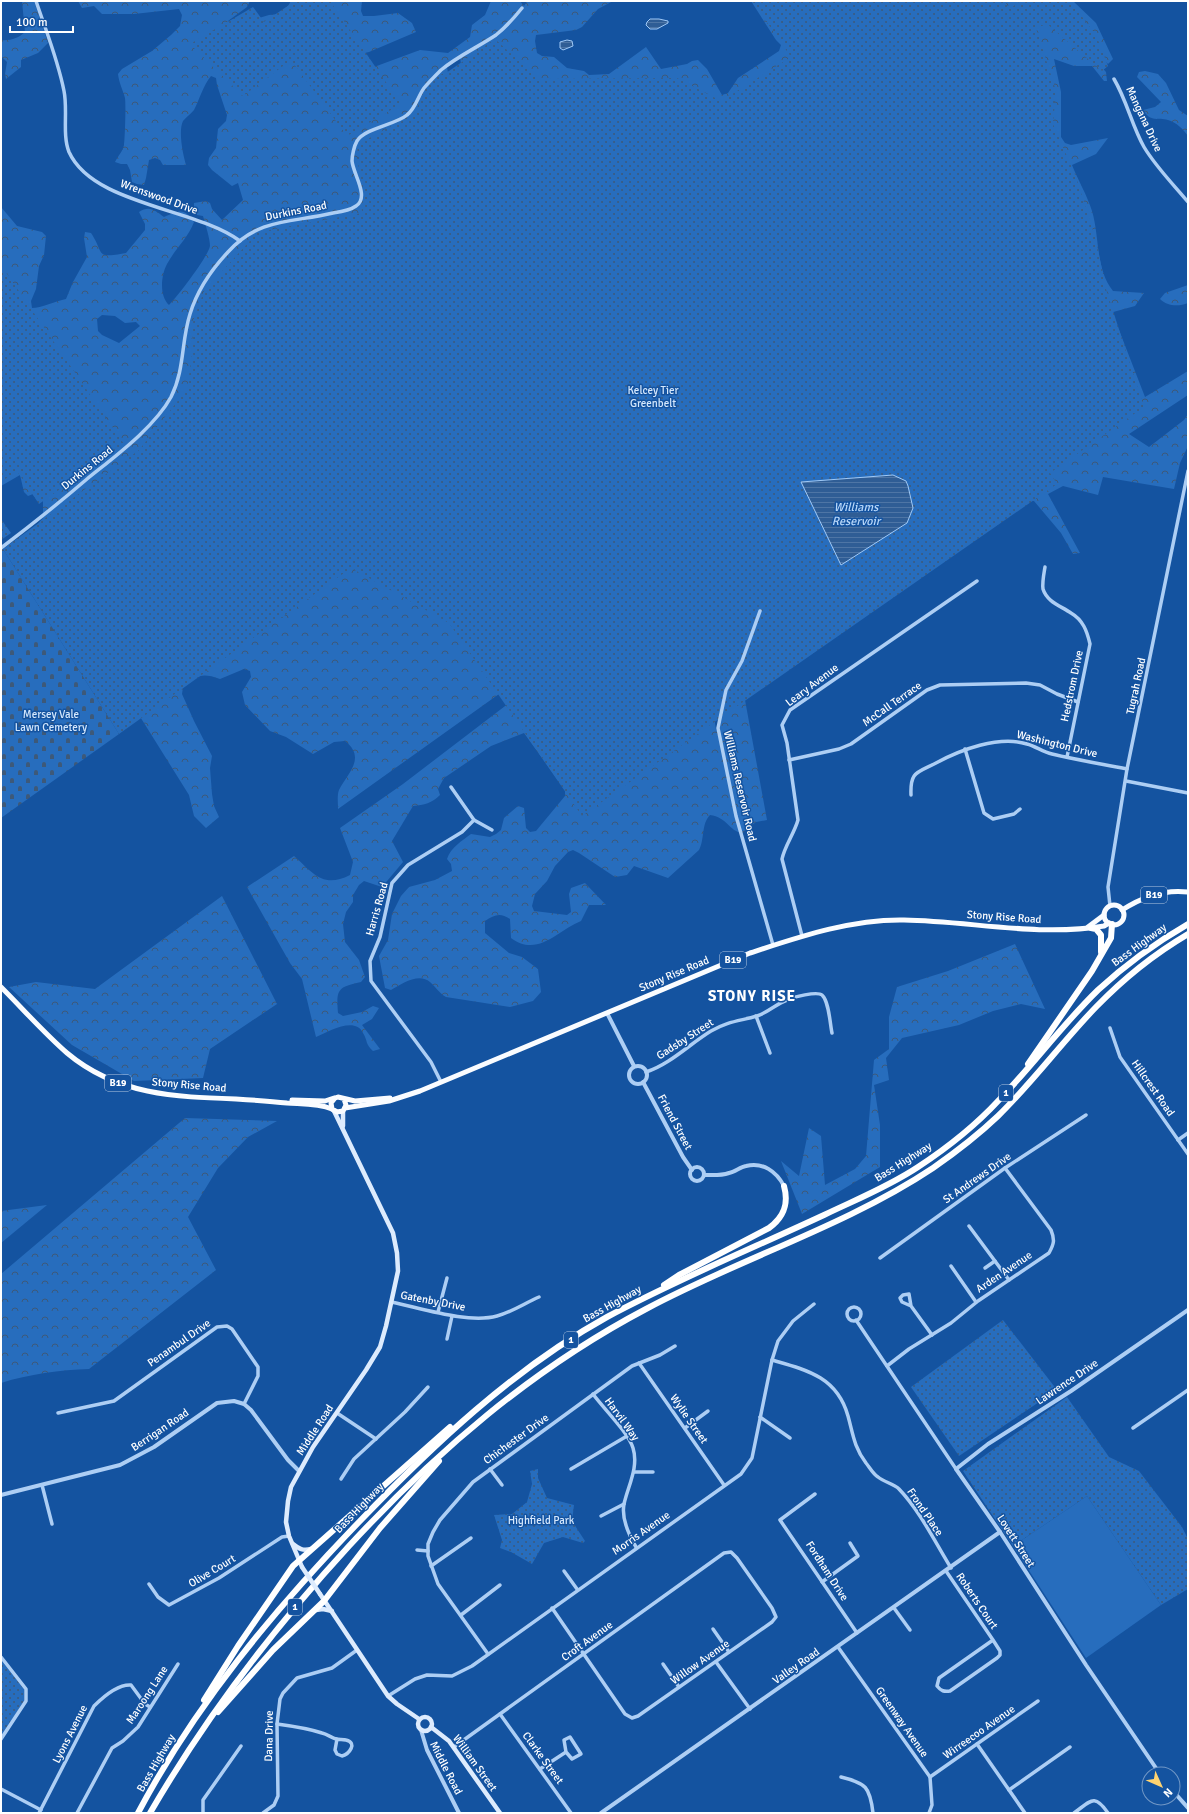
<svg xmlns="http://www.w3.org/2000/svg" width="1189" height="1814" font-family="Signika,sans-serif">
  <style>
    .grass { fill: #276dbd }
    .forest { fill: url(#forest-crowns); fill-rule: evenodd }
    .cemetery { fill: url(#cemetery-stones) }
    .park { fill: url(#park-dots) }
    .water { fill: url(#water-rules); stroke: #9fc9f7 }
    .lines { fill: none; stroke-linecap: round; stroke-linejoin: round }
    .minor { stroke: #adcef4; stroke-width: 3.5 }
    .tertiary { stroke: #adcef4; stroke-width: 4 }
    .secondary { stroke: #ddebfd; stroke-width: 4.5 }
    .primary { stroke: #fafcff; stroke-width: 5 }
    .motorway { stroke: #fff; stroke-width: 6 }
    .secondary-bridge { stroke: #ddebfd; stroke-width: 4.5 }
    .labels { text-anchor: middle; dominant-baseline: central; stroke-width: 3; stroke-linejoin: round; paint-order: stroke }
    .shield { fill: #1453a0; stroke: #b8cbe2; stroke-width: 1 }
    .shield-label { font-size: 10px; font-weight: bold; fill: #fff }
    .street-label { font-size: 11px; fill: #fff; stroke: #1453a0 }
    .park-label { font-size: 11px; fill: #d5e8fd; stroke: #1453a0 }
    .water-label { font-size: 12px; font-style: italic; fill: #b9d8fa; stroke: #1453a0 }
    .district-label { font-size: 15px; font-weight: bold; letter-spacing: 1px; fill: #fff; stroke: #1453a0 }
  </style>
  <defs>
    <pattern id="forest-crowns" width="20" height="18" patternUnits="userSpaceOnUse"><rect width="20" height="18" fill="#276dbd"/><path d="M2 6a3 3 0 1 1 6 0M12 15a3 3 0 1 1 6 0" fill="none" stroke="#3d5979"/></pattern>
    <pattern id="cemetery-stones" width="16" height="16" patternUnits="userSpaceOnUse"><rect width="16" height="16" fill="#276dbd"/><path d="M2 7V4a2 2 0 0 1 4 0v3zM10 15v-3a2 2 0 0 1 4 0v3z" fill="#3d5979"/></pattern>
    <pattern id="park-dots" width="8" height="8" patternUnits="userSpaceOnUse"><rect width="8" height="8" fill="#276dbd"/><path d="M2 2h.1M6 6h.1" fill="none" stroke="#3d5979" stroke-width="1.8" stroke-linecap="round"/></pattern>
    <pattern id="water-rules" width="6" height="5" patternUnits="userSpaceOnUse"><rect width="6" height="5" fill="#2f5d95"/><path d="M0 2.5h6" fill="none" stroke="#4e75a5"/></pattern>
  </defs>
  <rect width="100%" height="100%" fill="#1453a0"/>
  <path class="grass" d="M1087,1496L1161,1605L1086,1658L1013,1546Z"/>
  <g class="forest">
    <path d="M22,1H34L48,43L38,53L21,60V67L6,79L5,74L7,62L1,56V40C10,41 19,38 25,32Z"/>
    <path d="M78,1H250L247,7L228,21L230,27L269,15L280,14L285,11L291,1H362L361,11L363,16H374L398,13L412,23L416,32L369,52L342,58L374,67L420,50L448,53L470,37L472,25L485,15L491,1H520L524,6L526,3L528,1H613L598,9L582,27L576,30L536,35L535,41L537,53L542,56L554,57L567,68L584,71L589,75L609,74L646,47L661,69L687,64L692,61L698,60L707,69L722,95L728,93L738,78L779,51L781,45L776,40L751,1H1073L1096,23L1113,59L1108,64L1090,45L1078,42L1106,72L1107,81H1104L1092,66H1074L1054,59L1061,92V137L1065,143L1071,145L1108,138L1096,154L1072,165C1078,180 1087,195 1092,211C1100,238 1095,268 1113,291L1144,293L1135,306L1055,328L506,689L338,809C338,803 337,795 339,790C347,774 367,758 345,741L334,742L313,754L286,737L270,731L245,705L242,692L251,677L250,671L244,669L220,679C201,672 197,676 183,687L182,694L194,721L212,756L210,768L212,794L214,806L219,817L206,828L194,816L189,795L109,667L29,534L43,518V498L33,494L28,496L24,492L20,475L1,486V207L17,226L42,232L46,236L44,255L39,266L36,289L31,301L32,308C41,308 56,301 66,299L73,282L87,257L84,238L85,232L91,233C105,254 94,259 126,253L145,230V224L139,212C149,205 155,210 164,217C180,211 183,207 194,222C188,238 175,249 167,264C161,275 159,296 169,305C177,297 208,257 210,246C210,239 205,223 203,216L197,215L194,209V203L206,201L210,203L212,209L222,220L243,200L238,183L232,186L212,170L208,165L209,158L216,148L218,129L226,121L227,115L217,85L216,78L211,76C203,86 200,98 194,110C191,114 186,117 183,121C178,131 183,155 186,165H163L160,160L155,158L149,160L146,178L144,185L137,184L132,182L130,170L127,164H121L115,162C118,156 123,151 124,145C125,139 126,104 125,98C123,90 119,83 118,74L122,69L152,51L171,35L180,26L182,15L179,9L134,14H102L94,6L82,8ZM460,57L461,64L448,73L447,67ZM102,315L115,316L125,323L136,322L140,326L119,343L102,335L98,331L97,319Z"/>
    <path d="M1145,71L1158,74L1166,83L1179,110L1188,116V136C1184,130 1176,122 1168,120C1158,117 1151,123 1143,110L1155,107L1161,102L1137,77L1139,72Z"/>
    <path d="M1188,285V303C1178,307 1167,306 1160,299L1165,293Z"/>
    <path d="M1119,330L1145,397L1188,371V395L1129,434L1149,447L1184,420L1188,414V446L1180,463L1174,489L1103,477L1098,495L1063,486L1048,494L1080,553L1073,554L1061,533L1034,501L1022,500L745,700L767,820L756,822L742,833C729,831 727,817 710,815C701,824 705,839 699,850L668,878L634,866L627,875L615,877L579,853L573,850L568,852L555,866L547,881L535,894L532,906L534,911L567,915L571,912L569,894L571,888L585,883L606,905H589L581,921C558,930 538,958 511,938L510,919C500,912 494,915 485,921V933L509,953L522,957L538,969L541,992L533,1001L510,1007L446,997C439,993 436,987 430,982C419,972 401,984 391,990L385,988L379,956L388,940L392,914L401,896L409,887L435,880L452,871L451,864L447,859C451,847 462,841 471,834L490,837L496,834L501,830L504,818L518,806L524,808L526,828L530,832L536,831L565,796V790L524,733L491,746L444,778L438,789L440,795C432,803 424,805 413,806L392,841L403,862L382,887L364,881L359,885L353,895V902L346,912L343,924L345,942L359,960L365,977L361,982C338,987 336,989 338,1013L343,1016L362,1012L373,1006L379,1008L372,1019L362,1025L380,1049L373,1051C365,1044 368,1041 363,1033C355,1016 328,1032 316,1037L302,979L290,963L247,887L294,856C313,873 323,889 350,875L353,862L340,828L403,784L513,700L714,716L716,730L730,690Z"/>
    <path d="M222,896L277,1004L210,1049L203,1078L134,1081L72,1045L9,987L36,982L95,989Z"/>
    <path d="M1015,944L1045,1009L1021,1004L993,1011L959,1025L902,1038L886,1058L889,1080L874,1085L880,1125V1167L802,1214L781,1161L799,1176L809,1128L821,1136L825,1185L855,1169L866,1156L874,1060L889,1049V1017L897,987L948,971Z"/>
    <path d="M185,1118L277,1121L248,1137L218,1168L188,1217L216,1270L89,1369C60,1370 29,1374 1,1383V1274Z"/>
    <path d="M47,1205L1,1243V1211Z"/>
  </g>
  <path class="cemetery" d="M3,549L119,734L1,818V550Z"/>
  <g class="park">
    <path d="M295,1H330L401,104L347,136L291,60L243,96L190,44L253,7L264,22Z"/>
    <path d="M752,1H1005L1009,9L1021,1H1070L1096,35L1108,66L1102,71L1047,24L1036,28L1056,91L1053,124L1076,177L1096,240L1106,289L1144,407L1050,473L1057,484L723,716L582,816L449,623L351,568L119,734L3,549L139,450L187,389L192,355L193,321L204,291L258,232L362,213L357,145L416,112L425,82L449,71L495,39L539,79L677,78L721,101L791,57Z"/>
    <path d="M1,265L124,444L39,504L17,471L1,482Z"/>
    <path d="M1,519L11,533L1,540Z"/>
    <path d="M1003,1320L1057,1390L959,1456L911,1387Z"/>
    <path d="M1067,1397L1109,1457L1139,1471L1182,1527L1188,1539V1589L1161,1605L1087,1496L1013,1546L963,1471Z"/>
    <path d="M538,1469V1478L547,1498L574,1505L572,1521L585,1541L583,1543L563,1537L544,1543L532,1564L511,1552L500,1548L502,1540L494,1515L512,1514L527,1502L532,1484L530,1471Z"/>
    <path d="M1,1660L24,1689V1701L1,1736Z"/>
  </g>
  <g class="water">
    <path d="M650,19H659L668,21V23L657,29H650L646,25L647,22Z"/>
    <path d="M567,40L572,41L573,46L563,50L560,48V42Z"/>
    <path d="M893,475L906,481L908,486L913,508L907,523L841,565L801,482Z"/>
  </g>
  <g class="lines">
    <g class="minor">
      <path d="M36,1C46,31 58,60 64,91C68,110 62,135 69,152C93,205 196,208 240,241"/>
      <path d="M1114,79C1127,101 1132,126 1144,147C1156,167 1173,184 1188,202"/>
      <path d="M1,548C30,526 59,503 87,479C114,457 154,428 171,397C185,369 181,342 190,314C197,291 212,269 228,252C260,217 292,223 333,213C340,212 349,211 356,206C370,197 353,174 352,161C352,156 354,146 357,141C365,128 395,125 407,115C416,108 418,96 424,88C429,82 436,75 441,70C458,56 478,47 496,35C506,27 514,18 522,8"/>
      <path d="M1045,567C1044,573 1042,583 1043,589C1047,602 1061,606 1071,613C1083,620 1087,631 1090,644L1067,757"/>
      <path d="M760,611L742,661L726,690L718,728L736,816L773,945"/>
      <path d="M965,749L984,813L993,819L1014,814L1020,809"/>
      <path d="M789,760L839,749L851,744L927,690L940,685L1026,683L1040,685L1057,694L1078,702"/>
      <path d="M1126,781L1188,793"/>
      <path d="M911,795C910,771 917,773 936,763C960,750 999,735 1027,744C1035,746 1043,752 1052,754C1077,760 1102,764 1127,769"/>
      <path d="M474,820L492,830"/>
      <path d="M1110,906L1108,887L1127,769L1188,471"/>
      <path d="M802,936L782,859C785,845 794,834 798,820L787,743L782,725L790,710L977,581"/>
      <path d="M756,1016L770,1053"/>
      <path d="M1110,1028L1120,1057L1188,1154"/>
      <path d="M646,1072C669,1065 691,1043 711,1031C728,1021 740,1021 757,1016C769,1012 776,1004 787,1000C793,997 817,991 822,995C829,1001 830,1024 832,1033"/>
      <path d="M441,1082L431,1062L371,981L370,961L380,937L392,883L408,865L462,832L474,820L451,787"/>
      <path d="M1178,1140L1188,1133"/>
      <path d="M969,1226L1009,1280"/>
      <path d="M880,1258L1005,1168L1086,1115"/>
      <path d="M951,1266L976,1302"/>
      <path d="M985,1268L995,1261"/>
      <path d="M391,1302C421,1308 468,1324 497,1316C512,1312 525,1303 539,1297"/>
      <path d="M911,1306L909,1294L903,1295L900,1298L902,1302L911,1306L932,1335"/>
      <circle cx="854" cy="1314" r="7"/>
      <path d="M438,1312L447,1278"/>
      <path d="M856,1320L956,1469"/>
      <path d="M447,1339L452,1316"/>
      <path d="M772,1360C807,1370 837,1377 848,1416C853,1434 854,1447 866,1463C870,1468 873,1474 878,1477C884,1482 894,1484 899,1489C920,1511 935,1542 951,1568"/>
      <path d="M639,1363L724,1485"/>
      <path d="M887,1366L909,1349L951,1323L978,1301L1049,1253C1054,1244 1055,1240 1051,1230L1005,1168"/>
      <path d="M593,1394C603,1408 628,1432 633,1448C639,1467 628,1486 624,1504C621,1519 629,1535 636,1547"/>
      <path d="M58,1413L114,1401L217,1327L227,1326L232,1329L258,1367V1376L244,1404"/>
      <path d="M337,1413L376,1439"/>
      <path d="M760,1417L790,1438"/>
      <path d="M685,1428L708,1411"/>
      <path d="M1133,1428L1188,1390"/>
      <path d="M490,1469L502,1485"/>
      <path d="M571,1469L627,1436"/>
      <path d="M634,1472H653"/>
      <path d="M341,1479L354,1459L405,1412L428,1387"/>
      <path d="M42,1485L52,1524"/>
      <path d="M815,1494L780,1520L857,1633"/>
      <path d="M601,1516L624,1504"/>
      <path d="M417,1550L428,1551"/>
      <path d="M431,1566L471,1538"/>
      <path d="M564,1571L577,1589"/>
      <path d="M946,1571L993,1640L1000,1651V1655L997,1658L950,1691C944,1692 941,1691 937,1686L939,1678L993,1640"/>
      <path d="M822,1582L858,1556L850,1543"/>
      <path d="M149,1584L158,1597L169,1605L219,1578L282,1537L289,1536"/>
      <path d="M894,1608L910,1630"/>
      <path d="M461,1615L500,1585"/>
      <path d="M713,1629L729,1652"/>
      <path d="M838,1647L930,1777L932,1805L929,1813"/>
      <path d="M488,1654L438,1584L428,1556V1544L433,1532L440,1520L473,1482L632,1366L660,1355L675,1346"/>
      <path d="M1,1657L26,1689V1701L1,1739"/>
      <path d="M716,1662L750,1709"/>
      <path d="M663,1664L679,1687"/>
      <path d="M388,1696L415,1679L427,1675L452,1676L472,1666L741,1474L752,1458L772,1360L778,1341L793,1321L814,1304"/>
      <path d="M500,1714L571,1813"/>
      <path d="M277,1724C292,1726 307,1728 322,1733C327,1734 332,1738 336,1739C339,1740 343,1739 346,1740C358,1743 349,1754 342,1756L337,1754L335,1750L337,1739"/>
      <path d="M977,1744L1025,1813"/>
      <path d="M454,1747L724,1553L731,1552L737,1558L772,1608L776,1617L772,1622L638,1716L632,1718L625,1714L552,1608"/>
      <path d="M540,1769L566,1752L564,1740L570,1737L581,1754L572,1759L566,1752"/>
      <path d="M841,1777C866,1783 870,1787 873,1813"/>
      <path d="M930,1777L1038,1701"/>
      <path d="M1,1789L41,1810"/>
      <path d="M1009,1790L1070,1747"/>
      <path d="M39,1813L94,1706C103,1697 117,1684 131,1685L145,1704L150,1707"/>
      <path d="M77,1813L112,1748L123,1741L138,1727L178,1664"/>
      <path d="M203,1813V1800L241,1746"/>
      <path d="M263,1813L274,1805L278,1796L277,1724L280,1699L283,1693L297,1678L332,1668L357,1650"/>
      <path d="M1074,1813C1091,1801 1094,1793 1108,1813"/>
    </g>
    <g class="tertiary">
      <path d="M607,1013L634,1066"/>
      <circle cx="638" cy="1075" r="9"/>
      <path d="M643,1082L683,1157L692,1170"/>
      <circle cx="697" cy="1174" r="7"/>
      <path d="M704,1175C713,1175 720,1176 729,1173C735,1172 740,1167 746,1166C763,1162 776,1171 784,1186"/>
      <path d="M1,1495L120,1465L154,1447L217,1403L234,1401L244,1404L251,1410L288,1460L299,1471"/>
      <path d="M421,1730L427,1750L459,1813"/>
      <path d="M1160,1774L1086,1665L1000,1532L956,1469L988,1444L1071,1391L1188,1310"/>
      <path d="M1173,1791L1188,1808"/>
      <path d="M601,1813L1000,1532"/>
    </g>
    <g class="secondary">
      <path d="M343,1126V1111"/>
      <path d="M293,1544C299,1549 303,1551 311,1549"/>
      <path d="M302,1567L289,1536L286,1522L288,1501L291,1487L313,1447L366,1370L380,1347L386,1326L398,1271L397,1253L393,1233L334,1111"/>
      <path d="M320,1594L388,1696L397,1704L419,1719"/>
      <path d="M316,1610L323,1609L332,1611"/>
      <circle cx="425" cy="1724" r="7"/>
      <path d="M431,1727L449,1741L500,1813"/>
    </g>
    <g class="primary">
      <circle cx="1114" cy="915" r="10"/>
      <path d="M1122,910C1142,897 1164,889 1188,892"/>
      <path d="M1088,927L1104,915"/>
      <path d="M1,987C23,1009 44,1033 67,1053C117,1095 175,1097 236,1099C253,1100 270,1101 287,1103C302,1104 318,1103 332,1109"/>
      <path d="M344,1099L346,1105L343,1111L337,1112L332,1109L331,1103L335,1098L338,1097L355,1101L390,1098"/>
      <path d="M292,1100L325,1101L334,1098"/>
      <path d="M345,1108L389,1101L420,1091L750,953C799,937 851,919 904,920C970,921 1037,937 1104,926L1109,923"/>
    </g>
    <g class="motorway">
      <path d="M1091,928L1096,929L1101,935V952"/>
      <path d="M1028,1064L1092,971L1111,938L1112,924"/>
      <path d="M664,1285L679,1275L769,1228C784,1217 789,1204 784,1186"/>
      <path d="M204,1700L238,1646L293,1566L450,1427"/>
      <path d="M218,1712L273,1650L324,1601L380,1528L439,1461"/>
      <path d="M138,1813C195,1705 274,1610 359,1522C433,1445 513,1369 607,1317C678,1279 751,1249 824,1215C855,1200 888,1187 918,1167C947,1148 975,1126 999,1100C1033,1065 1062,1025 1098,990C1126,964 1155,943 1188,924"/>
      <path d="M150,1813C207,1715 272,1630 349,1546C436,1452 532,1369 646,1309C739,1259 846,1226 933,1168C956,1152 978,1135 998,1116C1033,1082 1062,1042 1096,1007C1124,978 1154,954 1188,934"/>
    </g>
    <path class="secondary-bridge" d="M302,1567L320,1594"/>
  </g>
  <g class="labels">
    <g class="shield">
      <rect x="1141" y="887" width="26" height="16" rx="3"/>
      <rect x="720" y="952" width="26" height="16" rx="3"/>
      <rect x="105" y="1075" width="26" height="16" rx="3"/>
      <rect x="999" y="1085" width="14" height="16" rx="3"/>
      <rect x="564" y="1332" width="14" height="16" rx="3"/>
      <rect x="288" y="1599" width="14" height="16" rx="3"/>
    </g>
    <g class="shield-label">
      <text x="1154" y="895">B19</text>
      <text x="733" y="960">B19</text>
      <text x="118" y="1083">B19</text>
      <text x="1006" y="1093">1</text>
      <text x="571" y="1340">1</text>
      <text x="295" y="1607">1</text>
    </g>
    <g class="street-label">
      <text transform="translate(1144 119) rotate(65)">Mangana Drive</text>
      <text transform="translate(159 197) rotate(20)">Wrenswood Drive</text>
      <text transform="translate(296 211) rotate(-11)">Durkins Road</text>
      <text transform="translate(87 468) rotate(-39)">Durkins Road</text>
      <text transform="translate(812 685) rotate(-37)">Leary Avenue</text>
      <text transform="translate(1072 686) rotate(-78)">Hedstrom Drive</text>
      <text transform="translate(1136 686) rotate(-78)">Tugrah Road</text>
      <text transform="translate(892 704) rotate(-35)">McCall Terrace</text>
      <text transform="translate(1057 744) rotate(14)">Washington Drive</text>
      <text transform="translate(740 786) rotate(77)">Williams Reservoir Road</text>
      <text transform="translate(377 909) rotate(-74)">Harris Road</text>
      <text transform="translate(1004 917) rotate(4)">Stony Rise Road</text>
      <text transform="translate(1139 945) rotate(-36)">Bass Highway</text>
      <text transform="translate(674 974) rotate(-23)">Stony Rise Road</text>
      <text transform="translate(685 1039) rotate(-33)">Gadsby Street</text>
      <text transform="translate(189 1085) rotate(5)">Stony Rise Road</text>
      <text transform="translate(1153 1088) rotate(55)">Hillcrest Road</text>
      <text transform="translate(675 1122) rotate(62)">Friend Street</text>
      <text transform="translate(903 1162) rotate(-32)">Bass Highway</text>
      <text transform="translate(977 1178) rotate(-35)">St Andrews Drive</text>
      <text transform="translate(1004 1272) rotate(-34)">Arden Avenue</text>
      <text transform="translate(433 1301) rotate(11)">Gatenby Drive</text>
      <text transform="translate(612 1304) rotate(-29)">Bass Highway</text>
      <text transform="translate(179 1343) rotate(-35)">Penambul Drive</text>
      <text transform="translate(1067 1382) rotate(-34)">Lawrence Drive</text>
      <text transform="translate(622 1419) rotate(54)">Harvil Way</text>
      <text transform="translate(689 1419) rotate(55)">Wylie Street</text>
      <text transform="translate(160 1430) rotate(-34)">Berrigan Road</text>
      <text transform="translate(315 1430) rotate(-57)">Middle Road</text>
      <text transform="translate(516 1439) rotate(-36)">Chichester Drive</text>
      <text transform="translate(359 1508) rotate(-46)">Bass Highway</text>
      <text transform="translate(925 1512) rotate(56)">Frond Place</text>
      <text transform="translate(641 1533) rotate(-35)">Morris Avenue</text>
      <text transform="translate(1016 1541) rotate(57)">Lovett Street</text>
      <text transform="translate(212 1571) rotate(-31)">Olive Court</text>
      <text transform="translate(827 1571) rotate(57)">Fordham Drive</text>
      <text transform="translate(977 1601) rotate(56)">Roberts Court</text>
      <text transform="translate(587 1641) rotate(-36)">Croft Avenue</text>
      <text transform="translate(700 1662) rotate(-35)">Willow Avenue</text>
      <text transform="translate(796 1666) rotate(-35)">Valley Road</text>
      <text transform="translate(147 1695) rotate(-57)">Maroong Lane</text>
      <text transform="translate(902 1722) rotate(55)">Greenway Avenue</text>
      <text transform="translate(979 1732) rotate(-35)">Wirreecoo Avenue</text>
      <text transform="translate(70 1734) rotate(-63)">Lyons Avenue</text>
      <text transform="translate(269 1736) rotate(-89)">Dana Drive</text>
      <text transform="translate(543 1758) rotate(54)">Clarke Street</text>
      <text transform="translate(156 1763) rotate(-60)">Bass Highway</text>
      <text transform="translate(475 1763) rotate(54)">William Street</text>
      <text transform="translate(446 1768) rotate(63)">Middle Road</text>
    </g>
    <g class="park-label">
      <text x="653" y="390">Kelcey Tier<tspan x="653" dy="13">Greenbelt</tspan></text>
      <text x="51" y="714">Mersey Vale<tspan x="51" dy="13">Lawn Cemetery</tspan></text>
      <text x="541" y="1520">Highfield Park</text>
    </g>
    <g class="water-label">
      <text x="856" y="507">Williams<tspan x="856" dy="14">Reservoir</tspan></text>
    </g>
    <g class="district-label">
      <text x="752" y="996">STONY RISE</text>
    </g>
  </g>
  <rect width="1189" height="1814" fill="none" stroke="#ffffff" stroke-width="4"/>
  <g transform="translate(1161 1786) rotate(135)"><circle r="19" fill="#1453a0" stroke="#7298c6"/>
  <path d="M0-3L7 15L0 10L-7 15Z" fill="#ffd370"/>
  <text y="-6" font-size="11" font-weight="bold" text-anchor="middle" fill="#ffffff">N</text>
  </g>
  <path d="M10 26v6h63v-6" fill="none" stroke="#ffffff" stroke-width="2"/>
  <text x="16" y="26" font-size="12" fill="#ffffff" stroke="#1453a0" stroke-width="3" paint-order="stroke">100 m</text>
</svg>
